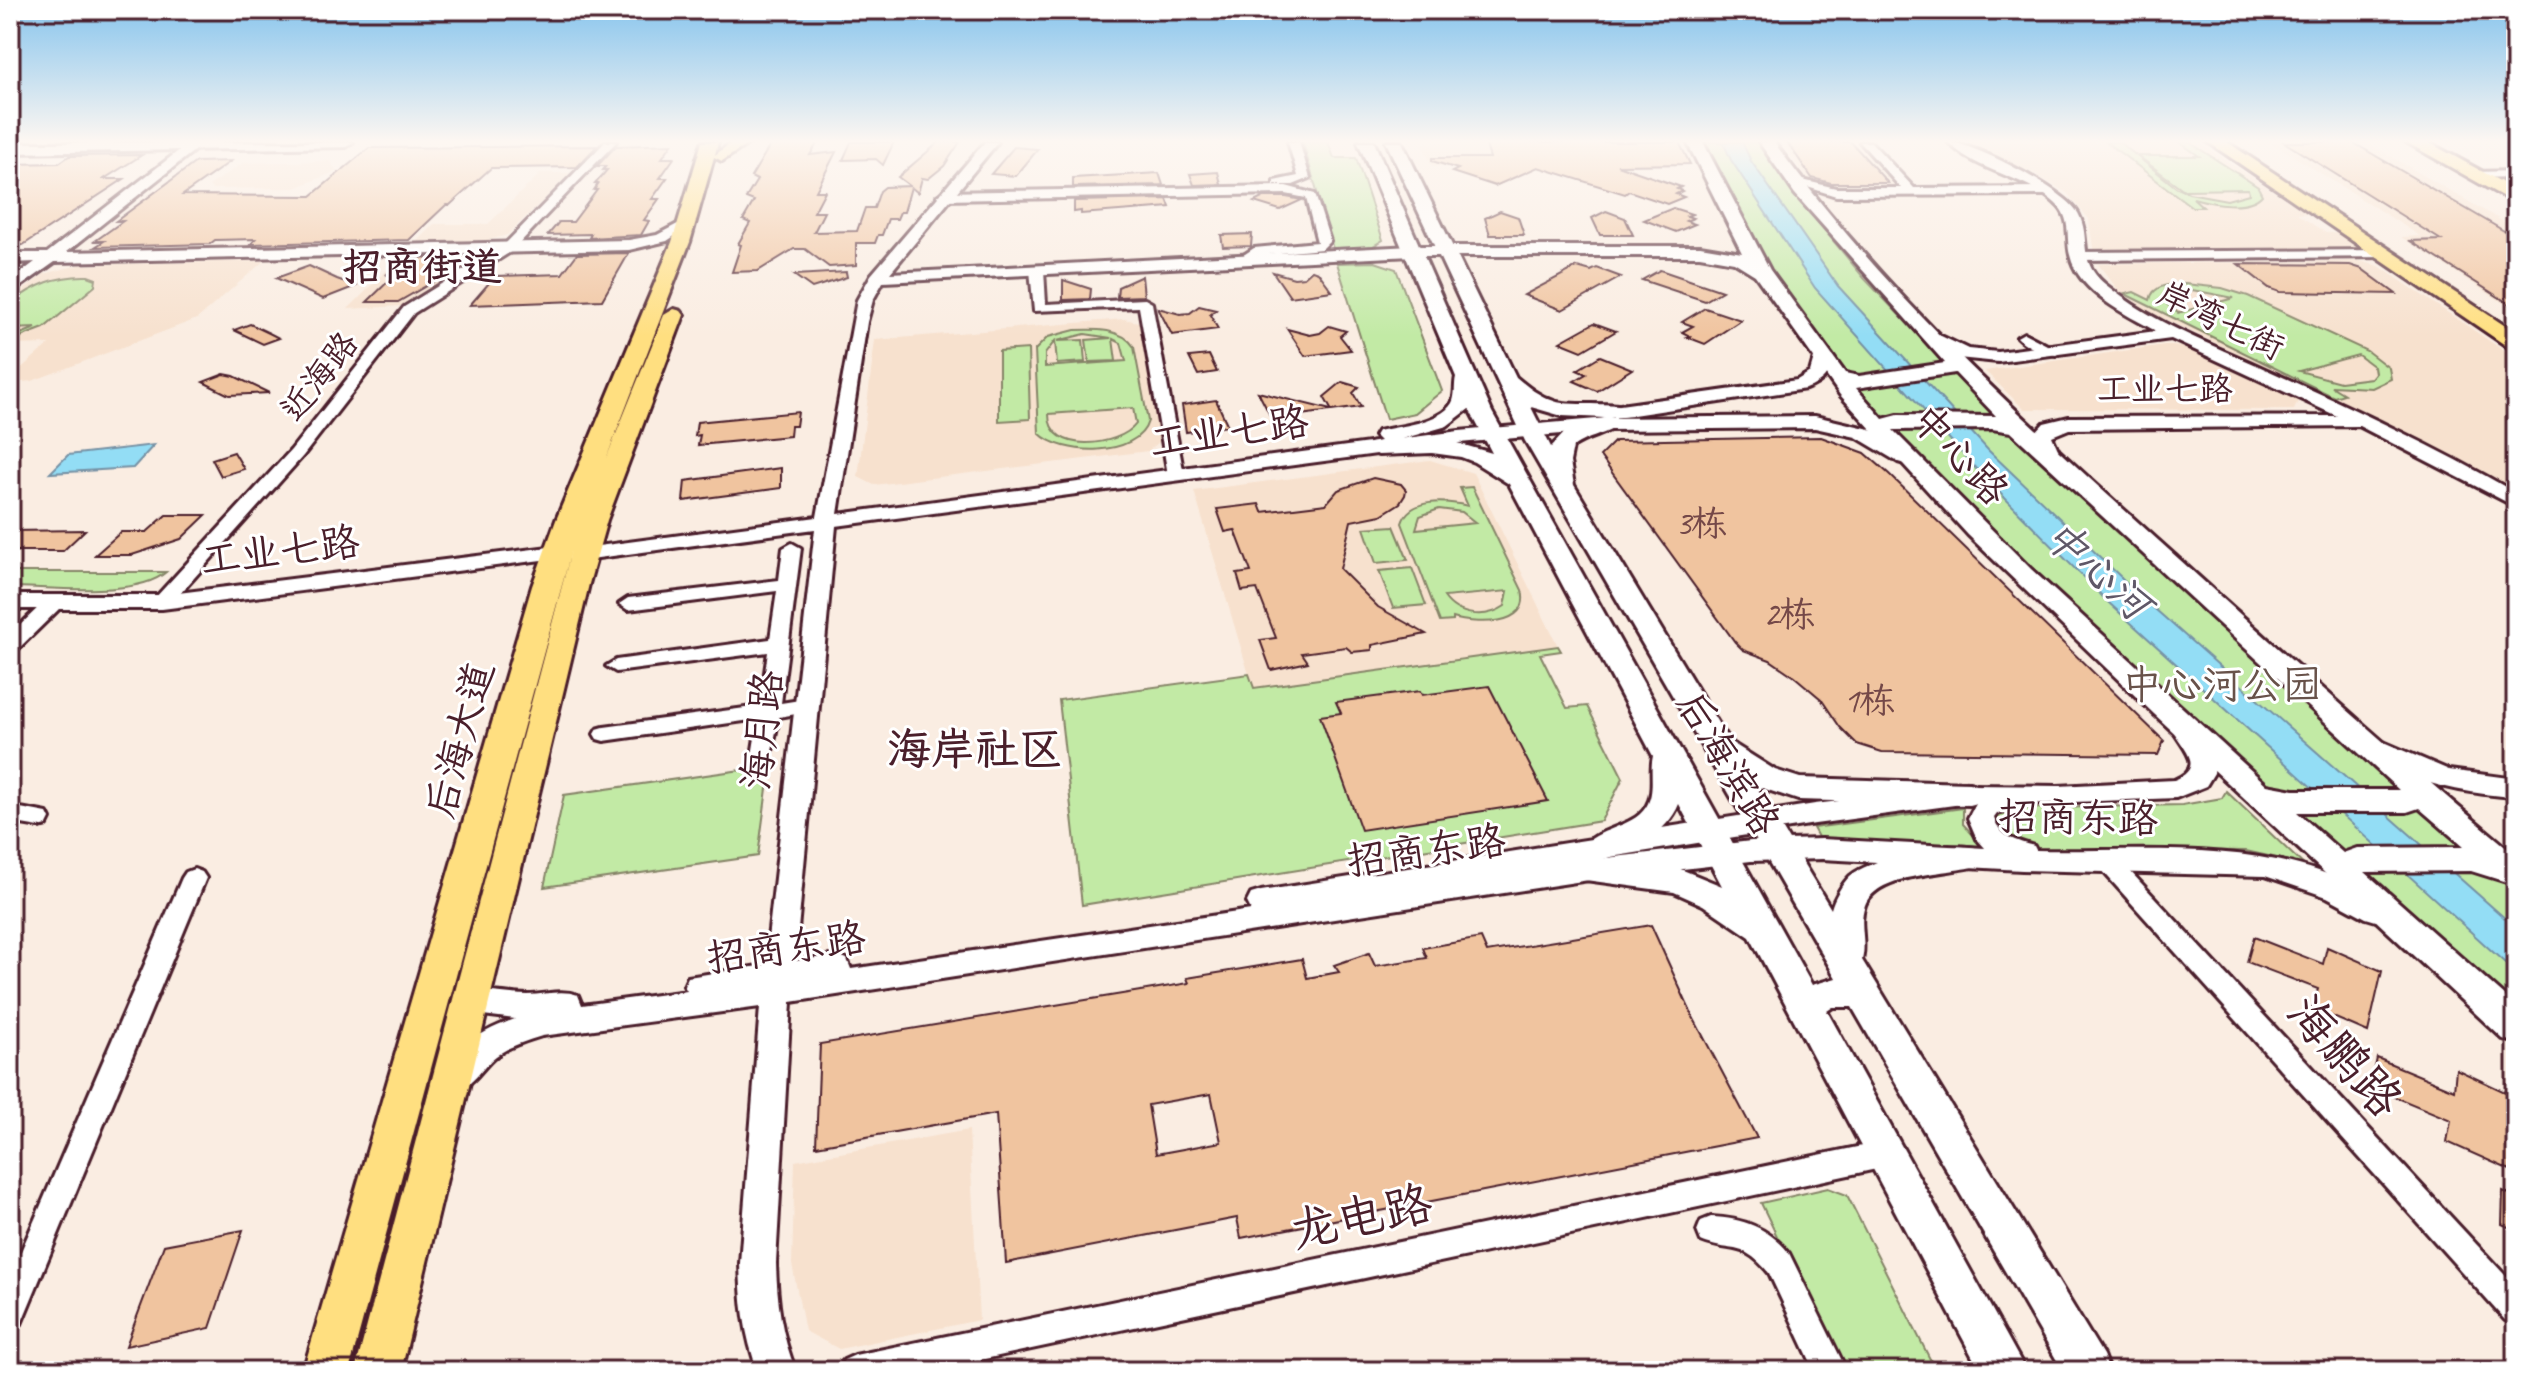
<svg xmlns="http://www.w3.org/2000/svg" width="2526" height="1381" font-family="Caveat,'LXGW WenKai TC',sans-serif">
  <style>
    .built { fill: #f7e1ce }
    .green { fill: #c2eaa5; stroke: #868468; stroke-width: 2; fill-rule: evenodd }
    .water { fill: #93ddf5; stroke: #7691a4; stroke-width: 2 }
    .building { fill: #f0c49f; stroke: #4a1f2b; stroke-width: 2; fill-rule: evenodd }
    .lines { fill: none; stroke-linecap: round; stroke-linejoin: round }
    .minor-casing { stroke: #4a1f2b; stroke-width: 6 }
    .tertiary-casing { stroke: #4a1f2b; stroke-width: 6 }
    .secondary-casing { stroke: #4a1f2b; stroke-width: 6 }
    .primary-casing { stroke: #4a1f2b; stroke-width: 6 }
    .trunk-casing { stroke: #4a1f2b; stroke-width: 6 }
    .minor { fill: #fff; fill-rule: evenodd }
    .tertiary { fill: #fff; fill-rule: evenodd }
    .secondary { fill: #fff; fill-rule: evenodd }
    .primary { fill: #ffdf80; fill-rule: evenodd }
    .trunk { fill: #ffdf80; fill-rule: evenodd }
    .labels { text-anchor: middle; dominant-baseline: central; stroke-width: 6; stroke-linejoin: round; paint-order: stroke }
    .far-street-label { font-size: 34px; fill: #4a1f2b; stroke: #fff }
    .number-label { font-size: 36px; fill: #744848 }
    .far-district-label { font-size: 40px; font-weight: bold; fill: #4a1f2b; stroke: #fff }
    .street-label { font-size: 40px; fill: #4a1f2b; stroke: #fff }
    .park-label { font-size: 40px; fill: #68524a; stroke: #fff }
    .water-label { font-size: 42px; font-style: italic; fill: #605868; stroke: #fff }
    .quarter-label { font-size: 44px; font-weight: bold; fill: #4a1f2b; stroke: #fff }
    .near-street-label { font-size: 48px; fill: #4a1f2b; stroke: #fff }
  </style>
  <rect width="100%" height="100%" fill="#faede2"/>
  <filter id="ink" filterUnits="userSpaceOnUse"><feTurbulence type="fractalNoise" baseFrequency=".0125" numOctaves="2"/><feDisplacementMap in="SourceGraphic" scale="16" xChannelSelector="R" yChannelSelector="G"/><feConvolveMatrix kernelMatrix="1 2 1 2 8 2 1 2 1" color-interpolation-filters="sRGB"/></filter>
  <g filter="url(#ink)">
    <g class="built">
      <path d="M1679,142L1690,164L1432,166L1422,143Z"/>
      <path d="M1782,142H1857L1896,185H1824L1808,181Z"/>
      <path d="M1971,142H2198L2307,213L2297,214L2326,233H2338L2359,248L2356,251L2108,253L2093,248L2089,219L2067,193L2033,173L1989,155Z"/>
      <path d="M2271,142H2366L2516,229V311L2401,237L2420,236Z"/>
      <path d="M330,161L337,171L295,188L212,189L209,186L243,163Z"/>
      <path d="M541,173H571L507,235L481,242L415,243L434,224H488Z"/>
      <path d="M465,255L471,262L467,266L401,306L348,309L399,258Z"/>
      <path d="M264,261L197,319L32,381L10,383V378L49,344L10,345V301L44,274L79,265Z"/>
      <path d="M2359,261L2379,266L2516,359V491L2435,446L2150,312L2119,291L2098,264Z"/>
      <path d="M1124,319L1143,323L1163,439L1148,451L874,485L858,477L875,340Z"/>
      <path d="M2165,345L2189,348L2299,398L2294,410L2024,409L1985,371Z"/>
      <path d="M1430,460L1473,473L1558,646L1253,688L1194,491Z"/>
      <path d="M969,1130L979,1320L839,1349L805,1331L792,1264L795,1161Z"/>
    </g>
    <g class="green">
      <path d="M1303,142H1328L1334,158H1356L1383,240L1373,246L1333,249Z"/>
      <path d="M1702,142H1758L1791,190L1864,278L2006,427L2516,892V1015L2055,592C1960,501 1862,407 1788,297C1756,248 1729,195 1702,142Z"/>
      <path d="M2106,142H2119L2177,188L2189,193L2227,200L2249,194L2248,189L2184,190L2138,156H2199L2179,142H2189L2258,187L2262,195C2248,211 2211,203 2193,198L2203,207H2192Z"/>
      <path d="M1375,262L1396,269L1442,391L1415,413L1386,419L1337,263Z"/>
      <path d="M88,276L96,279L95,286L44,328L10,341V338L36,328L10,329V304C34,285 57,275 88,276Z"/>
      <path d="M2185,284L2222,288L2248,296L2367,351L2389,368L2391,379L2372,388L2331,386L2344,394L2334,397L2125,294L2134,292L2150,300C2153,284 2171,284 2185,284ZM2192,290L2234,298L2178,313L2167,304L2169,294ZM2358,355L2374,367L2375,373L2371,378L2340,382L2299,371Z"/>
      <path d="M1075,330C1095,329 1122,328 1134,347L1148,421C1138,458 1061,456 1039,433L1035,350L1048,337ZM1085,334L1111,338L1086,340L1089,362L1116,361L1113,339L1121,343L1126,361L1045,367V354L1055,341L1057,364L1085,362L1083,340L1057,341ZM1133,408L1136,424C1119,447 1048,455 1049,414Z"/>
      <path d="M1028,349L1030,419L999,421V351Z"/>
      <path d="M1472,487L1522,590C1532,628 1474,624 1453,618V621L1440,622L1402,523C1410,497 1447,501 1468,506L1460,488ZM1439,509L1462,512L1476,523L1416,529L1420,516ZM1508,591L1505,606C1486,619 1458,617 1444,597Z"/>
      <path d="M1394,526L1408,560L1376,563L1364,528Z"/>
      <path d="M1412,568L1426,605L1393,608L1379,571Z"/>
      <path d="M10,572H166C137,598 50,587 10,587Z"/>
      <path d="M1558,646L1561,651L1540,654L1567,708L1587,706L1623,778L1601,821L1082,905L1059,700L1249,674L1254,688Z"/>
      <path d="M770,766L758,856L544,887L564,795Z"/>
      <path d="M2226,791L2309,870L2286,860L2246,851L2032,849L2000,833L1993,817L1998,809L2182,805L2222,798Z"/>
      <path d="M1963,808V824L1974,836L1995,849L1819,839L1813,828Z"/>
      <path d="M1828,1188L1847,1195L1936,1371H1842L1761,1203Z"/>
    </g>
    <g class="water">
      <path d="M1723,142H1742L1751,161L1838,286L1988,450L2147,602L2516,928V973L2109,603L1977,470L1815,288L1731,160Z"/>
      <path d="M154,445L133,468L50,473L68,455Z"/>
    </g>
    <g class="building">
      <path d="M772,142H818L810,155L836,152L816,191H825L814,212H824L814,232L857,231L865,208H874L880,191L885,187L910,186L898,177L939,142H960L944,166L928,179L922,178L918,193L911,187L904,212H900L897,219H888L882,235H878L875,243H856V265L829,267L805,249H794L758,271L732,272L741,245L738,244L750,223L743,220L754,201L746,198L757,180L751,177Z"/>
      <path d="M851,142H894L883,165L876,159L843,160Z"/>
      <path d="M1485,142H1679L1690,164L1617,165L1681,187L1677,189L1682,191L1676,194L1684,197L1667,204L1629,191L1625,194L1538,167L1495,186L1452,172L1458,169L1432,161V158H1490Z"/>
      <path d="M1787,142H1851L1888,183H1831L1812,178Z"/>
      <path d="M2284,142H2352L2516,238V308L2410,241L2441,240Z"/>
      <path d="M672,144L662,158H674L660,178H667L652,199H659L644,220L649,221L641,235L589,238L591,234L548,235L559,222H573L597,190H594L598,184H595L607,170H603L606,166H597L616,146Z"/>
      <path d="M597,146L577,167L491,168L450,205H446L409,240L251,244L256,239L215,240L210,244L95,247L104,241H95L123,221H116L196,162L231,161L183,195L311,196L369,148Z"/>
      <path d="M1014,147L1038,149L1016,176L991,174Z"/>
      <path d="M142,155L104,179H124L23,245L10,246V164L59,163L69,156Z"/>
      <path d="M1218,172L1221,184L1194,185L1190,174Z"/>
      <path d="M1159,173L1163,185L1073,187V178Z"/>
      <path d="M1264,197H1286L1302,200L1280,210L1254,202Z"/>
      <path d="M1167,199L1170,207L1081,214V211L1074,212V201Z"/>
      <path d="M1673,208L1692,214L1687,216L1693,218L1686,221L1695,224L1676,232L1644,220Z"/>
      <path d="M1500,211L1518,217L1524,235H1490L1485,218Z"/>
      <path d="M1606,211L1625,218L1633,235H1600L1592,218Z"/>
      <path d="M1252,234L1251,246L1223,247L1221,235Z"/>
      <path d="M629,253L602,300L470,305L495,276L562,274L577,254Z"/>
      <path d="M449,257L455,265L445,275L398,302H367L401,269L386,275L404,258Z"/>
      <path d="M2238,264L2350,265L2362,269L2396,294L2280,292L2269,288Z"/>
      <path d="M309,266L337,279L356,286L323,299L276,278Z"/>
      <path d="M1577,267L1591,271L1597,268L1621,277L1562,310L1524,295Z"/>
      <path d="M1312,270L1318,272L1332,291L1290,297L1273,272L1294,278L1304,277Z"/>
      <path d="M1660,270L1722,291L1705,301L1642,280Z"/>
      <path d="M846,272L847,277L812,288L794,275Z"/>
      <path d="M1142,276L1144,296L1117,297L1118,287Z"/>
      <path d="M1063,280L1091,289L1090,299L1063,300Z"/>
      <path d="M1199,306L1216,310L1210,315L1218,329L1172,335L1158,308L1180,314L1190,313Z"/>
      <path d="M1705,308L1741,320L1705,344L1687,337L1690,336L1682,332L1693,326L1682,322Z"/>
      <path d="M1594,323L1616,331L1582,351L1560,342Z"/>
      <path d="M250,324L269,333L279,338L263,344L234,330Z"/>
      <path d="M1329,326L1346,331L1340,336L1351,350L1305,356L1287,329L1310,335L1320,333Z"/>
      <path d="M1209,355L1217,372L1198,375L1189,357Z"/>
      <path d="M1600,356L1632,369L1597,391L1574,381L1586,374L1577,370Z"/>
      <path d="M224,374L234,376L269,393L229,395L203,382Z"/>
      <path d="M1342,382L1359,387L1353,393L1361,407L1332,411L1324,397Z"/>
      <path d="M1258,392L1331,410V411L1272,419Z"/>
      <path d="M1216,400L1228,426L1186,432L1182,405Z"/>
      <path d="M798,412L796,426H791L790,436L698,445L700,435L695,436L697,422Z"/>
      <path d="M1821,437L1865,453L1889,474L2164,741L2158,755L1882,752L1857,744L1840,727L1821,699L1795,677L1770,660L1743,650L1735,642L1600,456L1615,441Z"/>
      <path d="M234,452L244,469L221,476L212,459Z"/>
      <path d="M781,468V488L683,501L685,481Z"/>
      <path d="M1373,478L1401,484L1406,490L1405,495L1400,503L1381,515L1351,521L1340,569L1378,607L1426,634L1372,645V650L1352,652L1346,647L1302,653L1308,662L1271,670L1260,640L1276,638L1257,589L1242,591L1237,574L1251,572L1235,530L1225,532L1217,509L1259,504L1262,512L1326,504L1338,490Z"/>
      <path d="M166,515H206L181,539L132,555H95L121,532H147Z"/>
      <path d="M85,530L63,551H10V531Z"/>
      <path d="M1489,686L1548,801L1361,830L1320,716L1341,713L1336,702L1420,691L1422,695Z"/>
      <path d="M1651,925L1693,1017L1757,1138L1241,1238L1237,1218L1006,1263L996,1114L816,1146L820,1044L1189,983L1187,978L1302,959L1307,978L1339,972L1334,965L1369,953L1375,966L1427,958L1423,948L1481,938L1487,952ZM1211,1094L1221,1142L1156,1154L1148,1105Z"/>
      <path d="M2254,937L2323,964L2327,947L2382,971L2368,1032L2312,1008L2318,989L2247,962Z"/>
      <path d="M2377,1058L2454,1090L2456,1069L2516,1097L2510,1170L2447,1142L2451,1120L2371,1087Z"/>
      <path d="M2503,1191L2516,1197V1230L2502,1224Z"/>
      <path d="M243,1230L210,1328L126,1346L164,1245Z"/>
    </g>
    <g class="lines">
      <g class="minor-casing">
        <g id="minor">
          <path d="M605,142H616L512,251L414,313L303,456L169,606H155L153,602L155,598L291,450L404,307L504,245Z"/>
          <path d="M1288,142H1299L1310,178L1293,185H1274V181L1298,176Z"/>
          <path d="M1860,142H1871L1914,188L2046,187L2052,191L2046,195L1836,196L1788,181L1794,178L1836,188H1901Z"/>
          <path d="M2516,171V177L2473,178L2467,175L2473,172Z"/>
          <path d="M1286,186L1315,194L1330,241L1322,249L1257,255L1242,264L1236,260L1254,248L1317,242L1306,198L1286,194L943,200L937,196L943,192Z"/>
          <path d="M2385,250L2390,251V257L2077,260L2071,256L2077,252Z"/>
          <path d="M1037,266L1044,270L1046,304L1145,299L1152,303L1184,475L1182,478H1170L1168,475L1139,307L1034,311L1030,270Z"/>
          <path d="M2024,333L2047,345L2061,348L2063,351L2056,355C2041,352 2028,348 2017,337Z"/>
          <path d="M792,543L801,548L781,703L806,699L816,706L813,711L779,717L770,761H756L752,756L758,719L604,741L597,739L594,734L597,729L604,727L760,706L768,652L616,672L606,666L616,660L770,639L777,591L628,610L619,604L628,598L779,580L783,548Z"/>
          <path d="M54,597L61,599L63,603L61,607L17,650L10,652V635L47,599Z"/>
          <path d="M10,806L47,813L50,819L47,825L39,827L10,822Z"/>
          <path d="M2108,853L2116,856L2516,1287V1324L2505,1320L2100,868L2097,862L2100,856Z"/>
          <path d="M194,869L202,872L206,878L21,1324L10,1328V1277L182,878L186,872Z"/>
          <path d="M1886,1141L1896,1145L1900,1154L1896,1163L1886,1167L928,1371H839L844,1360L855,1355Z"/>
          <path d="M1711,1217C1743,1218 1769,1228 1789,1253L1847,1371H1815L1769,1273C1742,1240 1733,1254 1701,1241L1697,1231L1701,1221Z"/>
        </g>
      </g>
      <g class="tertiary-casing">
        <g id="tertiary">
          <path d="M190,142H205L67,252L629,240L657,235L687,219L694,223L667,241L629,250L55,262L10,294V281L35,262L10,263V253H47Z"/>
          <path d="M985,142H998L890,273L1412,246H1700L1708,251L1700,256H1412L883,282L873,300L867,322L838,514L1459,431L1608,418L1815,416L1870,429L1902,446L1915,458L1905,464L1898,462L1856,437L1815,428L1608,430L1459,443L836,526L795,961L837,955L847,959L851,969L1251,910L1247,902L1251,894L1261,891L1815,804L1969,785L2058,786L2174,780C2205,767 2185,751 2174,732L2177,726L2186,724L2195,726L2215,758L2214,773L2206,786L2176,798L2023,804L2021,808L1997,814L1994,818C2000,837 2016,841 2034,846L2036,850C2143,852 2264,838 2361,889C2372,895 2384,899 2390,910L2386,918L2376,921L2366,918L2327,897L2265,876L2022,870L1822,859L1751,861L1589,880L791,1002L776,1263C777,1301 781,1335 796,1371H758C744,1335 741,1301 740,1263L760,1007L542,1036C526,1041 509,1046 496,1056C478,1070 471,1095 446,1086L441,1076C456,1046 484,1030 515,1019L459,1012L455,1003L459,994C481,987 505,995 528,995C545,995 561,989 578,995L582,1005L687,991L684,986L688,977L765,965L815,529L583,560L557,558L162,609H10V595H162L557,546L583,548L817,517L857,300L871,275ZM1969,803H1976L1968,818L1977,839L1985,848L1822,839L1751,841L1598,859L1815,824Z"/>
          <path d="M1948,142C1971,142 2066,190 2078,213C2092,239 2076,260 2105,284C2152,323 2211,344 2265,369C2350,407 2435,446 2516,493V507L2359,426L2069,429L2052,436L2061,456L2058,460H2044L2033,435L2044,423L2069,417L2337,416L2171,339L1998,362L1958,358L1929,344L1926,340L1929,336H1941L1968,349L1998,352L2156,331C2125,314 2078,292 2070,255C2066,239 2071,220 2059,207C2029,175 1978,174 1948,142Z"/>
          <path d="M1823,353L1832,358C1830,375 1822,383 1806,389L1620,417L1611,411L1620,405L1797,380L1810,372L1814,358Z"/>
          <path d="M2381,741L2449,770L2516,779V797C2482,796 2387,781 2368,750L2372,744Z"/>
        </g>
      </g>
      <g class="secondary-casing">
        <g id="secondary">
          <path d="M353,142L346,147L10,153V143Z"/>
          <path d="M1358,142H1374L1492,412L1812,985L1836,978L1525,441L1386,142H1402L1516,377C1528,387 1539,396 1554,401C1573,408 1624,399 1635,411L1632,416L1610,418L1619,424C1608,435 1587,436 1573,447L1570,462L1574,485L1729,741L1775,770L1800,778L1969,783L1980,786L1984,794L1980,802L1969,805L1798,800L1756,786L1831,909C1834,898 1842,884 1850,876C1873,857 1951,840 1979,849L1984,857L1979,865C1950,875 1879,871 1865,905C1858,923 1867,942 1862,960L2103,1355L2109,1371H2063L1852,1007H1833L1827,1011L2026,1371H1980L1750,937L1703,905L1674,892L1578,879L1573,870L1578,861L1589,858L1582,849C1595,827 1632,829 1646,807C1656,791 1649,772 1653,756L1509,484L1474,462L1461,457L1432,453L1378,455L1367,448L1370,443L1380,441L1375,436L1378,431C1399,426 1440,423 1452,403C1456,396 1454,384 1456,377ZM1531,407L1562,416L1605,418L1569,428L1551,447ZM1469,409L1492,453L1450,441H1395L1447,426ZM1679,804L1722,886L1678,868L1604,859C1634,849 1667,834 1679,804Z"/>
          <path d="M1687,142H1703L1770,270L1845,373L1859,376L1945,363L1795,194L1759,142H1774C1888,299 2035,430 2179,559C2290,659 2401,760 2516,855V885L2471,871L2365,872L2516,1006V1043L2503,1039L2154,714L1968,535L1840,395L1755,275L1734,262L1694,255L1691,251L1694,247L1700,246L1742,253ZM1955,373L1996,416L1898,415L1883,419L1856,388ZM1992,429L2011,432L2399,790H2294L2267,785L2031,569L1893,430ZM2419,808L2464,847L2357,848L2343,853L2297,812H2407Z"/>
        </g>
      </g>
      <g class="primary-casing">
        <g id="primary">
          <path d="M702,142H718L715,155L732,142H751L722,161L714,157L690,242L606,459L664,315L674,309L681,311L684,315L607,520L589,584L401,1371H355L572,548L349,1371H303L532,586L556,520L672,242Z"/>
          <path d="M2208,142H2227L2516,333V348L2508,347Z"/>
        </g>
      </g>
      <g class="trunk-casing">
        <path id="trunk" d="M2406,142H2428L2516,190V204Z"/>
      </g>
      <use href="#minor" class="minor"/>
      <use href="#tertiary" class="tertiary"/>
      <use href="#secondary" class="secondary"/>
      <use href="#primary" class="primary"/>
      <use href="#trunk" class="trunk"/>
    </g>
  </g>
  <linearGradient id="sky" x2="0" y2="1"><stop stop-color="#86c4ed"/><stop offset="0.42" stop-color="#fdf7f2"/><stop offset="1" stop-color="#fdf7f2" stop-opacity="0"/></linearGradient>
  <rect width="2526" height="336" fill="url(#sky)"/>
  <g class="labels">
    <g class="far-street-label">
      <text transform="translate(2221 320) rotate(26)">岸湾七街</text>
      <text transform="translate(319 376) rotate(-52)">近海路</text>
      <text x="2165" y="388">工业七路</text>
    </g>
    <g class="number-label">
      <text x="1701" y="523">3栋</text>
      <text x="1789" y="614">2栋</text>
      <text x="1869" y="700">1栋</text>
    </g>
    <g class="far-district-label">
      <text x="422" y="267">招商街道</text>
    </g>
    <g class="street-label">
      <text transform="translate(1229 432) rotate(-8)">工业七路</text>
      <text transform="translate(1960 455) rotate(47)">中心路</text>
      <text transform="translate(280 551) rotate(-7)">工业七路</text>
      <text transform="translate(762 730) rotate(-84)">海月路</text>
      <text transform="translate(460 740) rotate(-75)">后海大道</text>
      <text transform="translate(1728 763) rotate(59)">后海滨路</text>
      <text transform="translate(2078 818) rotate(1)">招商东路</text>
      <text transform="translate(1426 851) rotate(-8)">招商东路</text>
      <text transform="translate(786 948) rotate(-8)">招商东路</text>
    </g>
    <g class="park-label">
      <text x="2222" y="685">中心河公园</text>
    </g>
    <g class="water-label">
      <text transform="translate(2097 570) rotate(42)">中心河</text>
    </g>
    <g class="quarter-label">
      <text x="975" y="749">海岸社区</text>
    </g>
    <g class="near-street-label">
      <text transform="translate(2345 1056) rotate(48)">海鹏路</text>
      <text transform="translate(1361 1217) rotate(-12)">龙电路</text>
    </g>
  </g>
  <rect width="2526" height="1381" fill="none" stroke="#fff" stroke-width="40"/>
  <rect x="20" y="20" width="2486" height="1341" fill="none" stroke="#4a1f2b" stroke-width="3" filter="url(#ink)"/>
</svg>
